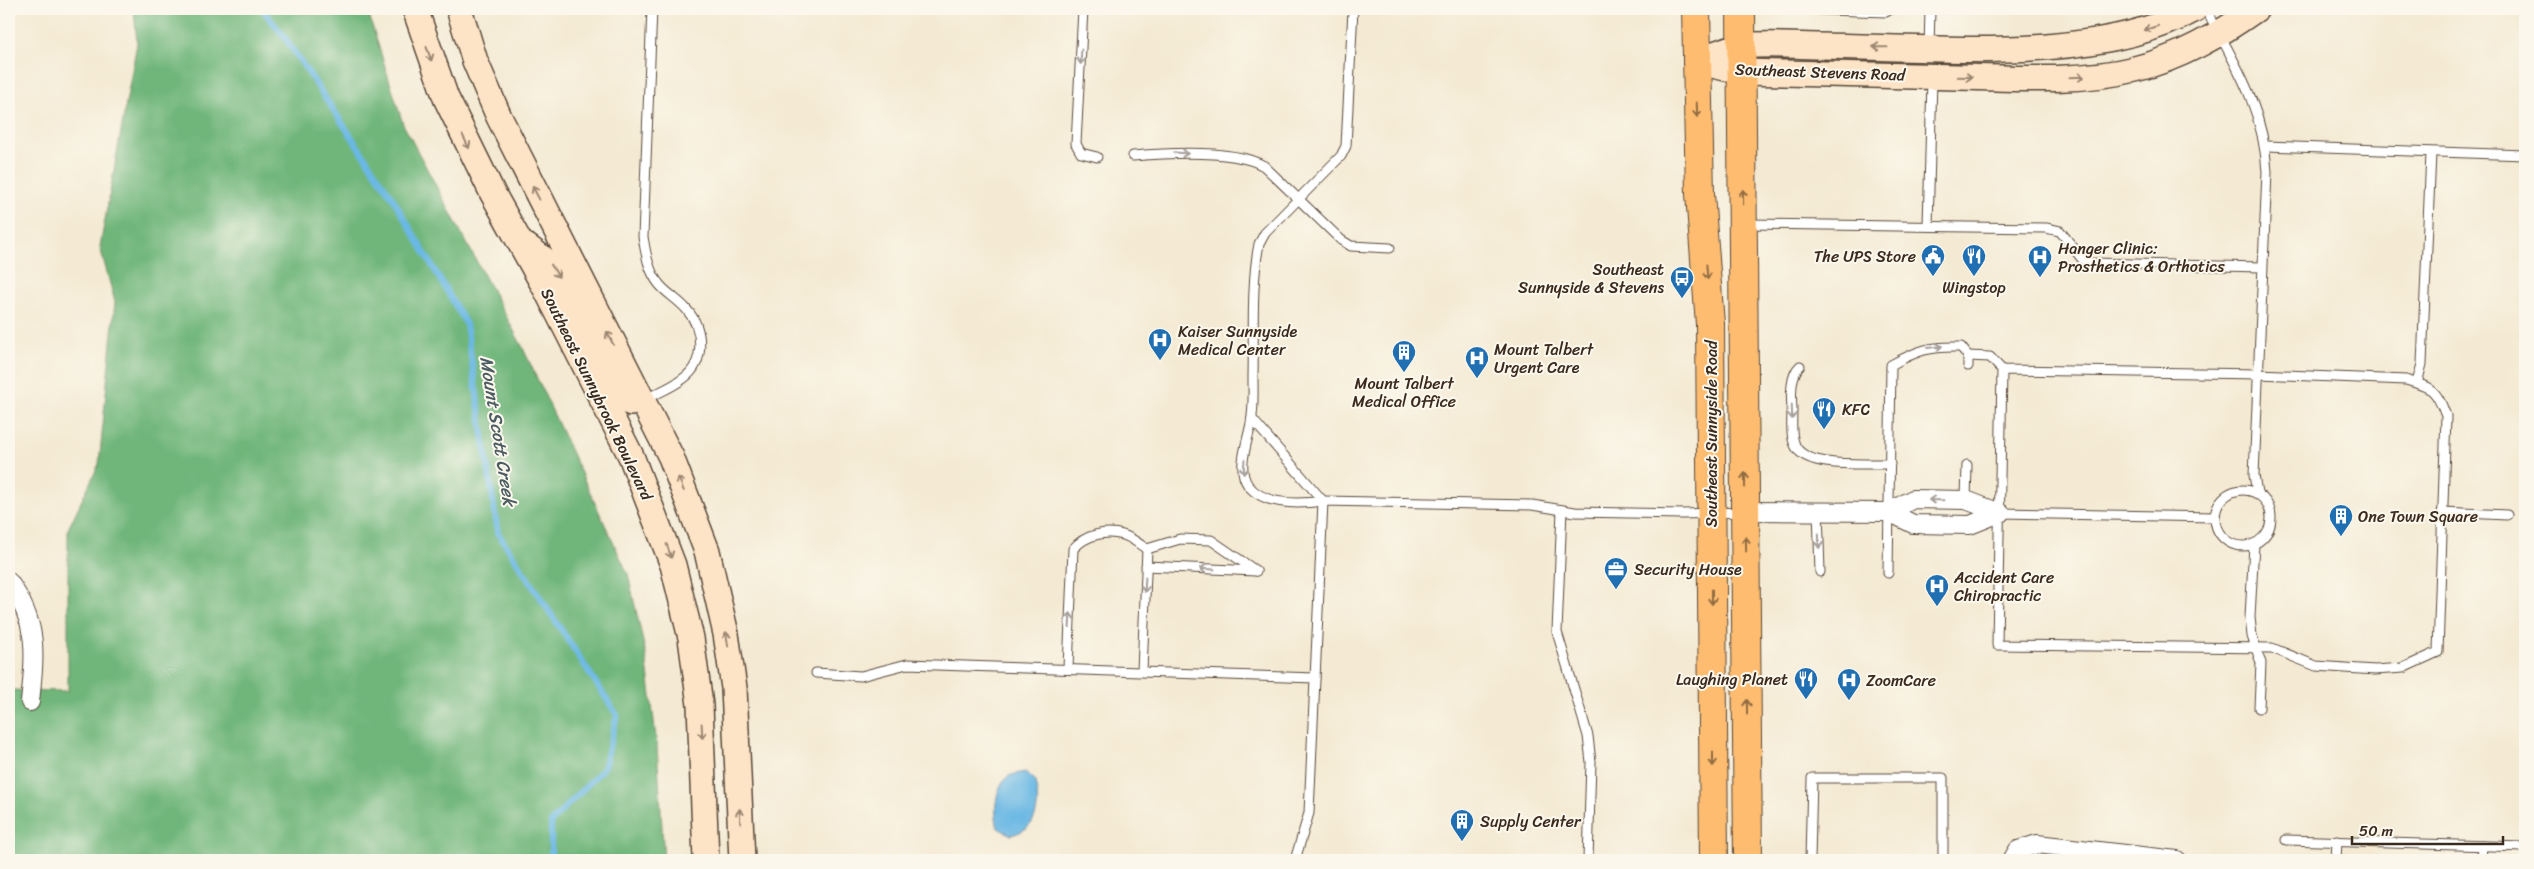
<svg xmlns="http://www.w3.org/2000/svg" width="2534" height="869" font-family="Sriracha,sans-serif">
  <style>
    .forest { fill: #70b67a; stroke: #56704c }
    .water { fill: #6ab8e4; stroke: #527181 }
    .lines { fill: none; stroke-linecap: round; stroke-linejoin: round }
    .stream { stroke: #6ab8e4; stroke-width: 6 }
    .lane-casing { stroke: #574739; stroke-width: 11 }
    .street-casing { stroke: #574739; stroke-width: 20 }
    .secondary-casing { stroke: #574739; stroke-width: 28 }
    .primary-casing { stroke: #574739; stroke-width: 30 }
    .lane { stroke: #fff; stroke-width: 9 }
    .street { stroke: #fff; stroke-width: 18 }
    .secondary { stroke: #fee4c6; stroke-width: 25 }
    .primary { stroke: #fdbc70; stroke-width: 28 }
    .oneway { stroke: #9c8772 }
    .oneway2 { stroke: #a79f9a }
    .oneway3 { stroke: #926c43 }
    .labels { text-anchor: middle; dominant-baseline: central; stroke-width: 4; stroke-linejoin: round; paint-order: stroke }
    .street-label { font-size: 16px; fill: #3b2a1e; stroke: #fbf7ec }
    .poi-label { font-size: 16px; fill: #3b2a1e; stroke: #fbf7ec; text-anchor: start }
    .water-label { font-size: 18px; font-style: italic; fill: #4b5c63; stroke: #fbf7ec }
  </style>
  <rect width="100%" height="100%" fill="#fbf7ec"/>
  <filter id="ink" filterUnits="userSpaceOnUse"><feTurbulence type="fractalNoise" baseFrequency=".02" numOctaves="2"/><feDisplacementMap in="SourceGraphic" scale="10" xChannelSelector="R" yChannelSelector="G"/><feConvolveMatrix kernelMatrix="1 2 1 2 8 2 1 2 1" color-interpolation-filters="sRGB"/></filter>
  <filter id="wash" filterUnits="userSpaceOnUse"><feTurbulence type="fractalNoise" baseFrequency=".0096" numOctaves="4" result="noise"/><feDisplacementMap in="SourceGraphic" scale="20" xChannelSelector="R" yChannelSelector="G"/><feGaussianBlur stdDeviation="1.12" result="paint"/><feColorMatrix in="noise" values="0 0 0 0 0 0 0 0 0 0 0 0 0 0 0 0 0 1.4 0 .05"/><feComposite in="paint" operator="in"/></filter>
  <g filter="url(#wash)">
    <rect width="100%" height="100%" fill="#f4ead3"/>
    <path class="forest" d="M134,9H367L403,124L522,346L628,574L646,655L657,746L664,860H9V690L68,691V529L99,464L115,302L100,247L137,43Z"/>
    <path class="water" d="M1025,772L1036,781C1039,806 1040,828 1011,835L998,828C994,814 994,785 1009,776C1013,774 1020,773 1025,772Z"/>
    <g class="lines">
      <path class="stream" d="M262,9L283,35L392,197L466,324L498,533L617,715L604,768L551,822V860"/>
    </g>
  </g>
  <g filter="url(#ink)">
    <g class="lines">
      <g class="lane-casing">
        <g id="lane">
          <path d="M1083,9L1076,144L1081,153L1097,157"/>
          <path d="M1353,9L1346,146L1341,156L1265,233L1259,244C1251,284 1254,335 1253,377C1253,392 1254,408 1251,423C1248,441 1236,469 1248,485C1264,506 1301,504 1323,501L1532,505L1575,512L1683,514L1742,512"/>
          <path d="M1801,9L1886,12L1891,9"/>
          <path d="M2206,9C2235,64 2264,108 2267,172L2254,475L2257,493"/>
          <path d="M1929,47L1930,9"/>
          <path d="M2266,146L2525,155"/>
          <path d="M1133,156C1167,153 1235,149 1264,166L1341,240L1351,246L1390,248"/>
          <path d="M1747,224L2046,228L2060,231L2083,260L2091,263L2262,267"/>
          <path d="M1928,226L1932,79"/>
          <path d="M1968,356L1990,357L2002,370L2259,374L2406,380C2433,388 2436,389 2446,416L2438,652L2403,668L2375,670L2316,666L2272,648L1997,645L2002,370"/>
          <path d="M1800,366C1790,375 1791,396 1792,409C1792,420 1790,437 1796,447C1808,469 1867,463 1890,464"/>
          <path d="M2417,383L2422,364L2431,153"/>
          <path d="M644,400C657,393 673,387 684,378C706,362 703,328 687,310C679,300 667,294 659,284C648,270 646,254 643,237L652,9"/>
          <path d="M1252,419L1323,501L1309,813L1295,860"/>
          <circle cx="2243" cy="518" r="28"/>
          <path d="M1966,500L1967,465"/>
          <path d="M1562,510L1557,632L1588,736L1591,762L1588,860"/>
          <path d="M1818,510L1820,572"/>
          <path d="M2442,512L2507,515"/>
          <path d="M2000,513L2215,517"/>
          <path d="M2254,544L2250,617L2252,636L2261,663L2259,708"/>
          <path d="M1146,566L1256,571"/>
          <path d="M1888,573L1891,365C1918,350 1930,346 1961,347L1968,356V366"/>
          <path d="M1068,668L1073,549C1085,535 1105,530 1123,535C1131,537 1140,545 1147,549L1180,539L1211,540L1256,571"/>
          <path d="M1142,671L1147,549"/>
          <path d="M816,673L861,676L907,664L1315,678"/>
          <path d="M2286,840L2525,847"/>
          <path d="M1810,860L1812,778H1943V860"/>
          <path d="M2336,860L2337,841"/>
          <path d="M2481,860L2482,846"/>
        </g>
      </g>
      <g class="street-casing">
        <g id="street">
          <path d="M1745,511L1889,512L1913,524L1970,525L2000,513"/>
          <path d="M1889,512L1913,499L1966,500L2000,513"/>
          <path d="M9,582C39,624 35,653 30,702"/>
          <path d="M2012,860L2018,850L2037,844L2177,860"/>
        </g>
      </g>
      <g class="secondary-casing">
        <g id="secondary">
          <path d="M415,9L446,98L493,194L547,291L631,456L673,565L691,638L700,705L706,860"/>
          <path d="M459,9L475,61L499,117L671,457L707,551L726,634L734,688L742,860"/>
          <path d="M1696,61L1742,72C1814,74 1886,75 1957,77C2016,78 2078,83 2135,69C2180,58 2219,35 2256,9"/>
          <path d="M1696,61C1711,56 1728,47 1743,46C1768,43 1794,46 1819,46C1932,47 2095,65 2195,9"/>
          <path d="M526,246L553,266L621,397L631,403L643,401"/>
        </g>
      </g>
      <g class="primary-casing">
        <g id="primary">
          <path d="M1696,9L1700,194L1710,324L1714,860"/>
          <path d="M1741,9L1748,860"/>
        </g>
      </g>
      <use href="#lane" class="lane"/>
      <use href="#street" class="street"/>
      <use href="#secondary" class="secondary"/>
      <use href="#primary" class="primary"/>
    </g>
    <defs><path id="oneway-shaft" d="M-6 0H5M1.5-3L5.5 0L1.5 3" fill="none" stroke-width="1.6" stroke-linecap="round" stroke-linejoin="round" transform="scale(1.25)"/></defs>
    <g class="oneway">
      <use href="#oneway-shaft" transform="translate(2151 28) rotate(162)"/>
      <use href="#oneway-shaft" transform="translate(1880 47) rotate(-179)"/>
      <use href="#oneway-shaft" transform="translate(429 54) rotate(70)"/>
      <use href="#oneway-shaft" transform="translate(1965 77) rotate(1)"/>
      <use href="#oneway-shaft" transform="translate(2077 77) rotate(-2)"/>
      <use href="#oneway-shaft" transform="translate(466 142) rotate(64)"/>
      <use href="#oneway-shaft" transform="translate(536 193) rotate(-117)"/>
      <use href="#oneway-shaft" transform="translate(555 271) rotate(58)"/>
      <use href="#oneway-shaft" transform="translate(610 338) rotate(-117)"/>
      <use href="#oneway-shaft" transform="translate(681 484) rotate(-112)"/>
      <use href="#oneway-shaft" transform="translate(669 551) rotate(71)"/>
      <use href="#oneway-shaft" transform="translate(727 639) rotate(-99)"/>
      <use href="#oneway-shaft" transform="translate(702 731) rotate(87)"/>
      <use href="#oneway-shaft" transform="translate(740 816) rotate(-93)"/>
    </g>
    <g class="oneway2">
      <use href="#oneway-shaft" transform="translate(1081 57) rotate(93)"/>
      <use href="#oneway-shaft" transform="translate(1181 153) rotate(5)"/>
      <use href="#oneway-shaft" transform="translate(1935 347) rotate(-7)"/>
      <use href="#oneway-shaft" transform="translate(1792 412) rotate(88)"/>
      <use href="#oneway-shaft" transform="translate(1244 467) rotate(93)"/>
      <use href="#oneway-shaft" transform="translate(1936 500) rotate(-179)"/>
      <use href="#oneway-shaft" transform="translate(1819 541) rotate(89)"/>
      <use href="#oneway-shaft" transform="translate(1207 569) rotate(-177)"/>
      <use href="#oneway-shaft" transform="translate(1145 585) rotate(93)"/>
      <use href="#oneway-shaft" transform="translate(1070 620) rotate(-87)"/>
    </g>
    <g class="oneway3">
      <use href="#oneway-shaft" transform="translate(1697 110) rotate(88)"/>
      <use href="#oneway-shaft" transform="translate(1743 197) rotate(-91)"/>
      <use href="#oneway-shaft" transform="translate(1707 272) rotate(85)"/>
      <use href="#oneway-shaft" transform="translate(1745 480) rotate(-90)"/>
      <use href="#oneway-shaft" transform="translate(1746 544) rotate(-91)"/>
      <use href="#oneway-shaft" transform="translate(1712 597) rotate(90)"/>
      <use href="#oneway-shaft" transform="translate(1747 707) rotate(-90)"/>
      <use href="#oneway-shaft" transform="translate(1713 759) rotate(90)"/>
    </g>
  </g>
  <defs>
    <g id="civic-pin" transform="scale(1.25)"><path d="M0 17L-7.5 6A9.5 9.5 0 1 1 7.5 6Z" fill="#1f6fb2" stroke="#fbf7ec"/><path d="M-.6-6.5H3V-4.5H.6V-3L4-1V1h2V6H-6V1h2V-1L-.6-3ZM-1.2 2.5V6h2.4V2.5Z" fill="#fff"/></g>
    <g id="restaurant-pin" transform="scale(1.25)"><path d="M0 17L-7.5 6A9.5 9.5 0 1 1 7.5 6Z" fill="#1f6fb2" stroke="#fbf7ec"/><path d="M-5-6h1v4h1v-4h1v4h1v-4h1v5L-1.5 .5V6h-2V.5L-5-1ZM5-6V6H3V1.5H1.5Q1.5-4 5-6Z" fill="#fff"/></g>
    <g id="hospital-pin" transform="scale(1.25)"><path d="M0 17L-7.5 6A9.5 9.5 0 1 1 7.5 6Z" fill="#1f6fb2" stroke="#fbf7ec"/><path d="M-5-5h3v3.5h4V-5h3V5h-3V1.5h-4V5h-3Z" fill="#fff"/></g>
    <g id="bus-pin" transform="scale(1.25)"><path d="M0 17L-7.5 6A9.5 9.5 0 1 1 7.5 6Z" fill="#1f6fb2" stroke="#fbf7ec"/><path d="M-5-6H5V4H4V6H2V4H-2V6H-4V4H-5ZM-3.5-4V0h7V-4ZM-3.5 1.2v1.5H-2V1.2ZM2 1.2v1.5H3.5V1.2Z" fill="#fff"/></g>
    <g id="building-pin" transform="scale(1.25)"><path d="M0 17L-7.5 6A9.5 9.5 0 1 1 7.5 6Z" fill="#1f6fb2" stroke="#fbf7ec"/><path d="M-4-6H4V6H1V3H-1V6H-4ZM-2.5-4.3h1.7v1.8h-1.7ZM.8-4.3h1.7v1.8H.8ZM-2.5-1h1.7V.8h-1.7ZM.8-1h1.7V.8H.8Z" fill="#fff"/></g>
    <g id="office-pin" transform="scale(1.25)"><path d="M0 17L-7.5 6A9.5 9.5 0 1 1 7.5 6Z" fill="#1f6fb2" stroke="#fbf7ec"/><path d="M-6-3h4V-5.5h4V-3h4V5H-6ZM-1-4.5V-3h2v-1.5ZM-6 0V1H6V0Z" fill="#fff"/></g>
  </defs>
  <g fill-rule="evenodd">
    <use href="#civic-pin" x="1933" y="256"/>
    <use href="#restaurant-pin" x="1974" y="256"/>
    <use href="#hospital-pin" x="2040" y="257"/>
    <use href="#bus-pin" x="1682" y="278"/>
    <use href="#hospital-pin" x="1160" y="340"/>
    <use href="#building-pin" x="1404" y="352"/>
    <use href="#hospital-pin" x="1477" y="358"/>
    <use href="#restaurant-pin" x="1824" y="409"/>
    <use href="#building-pin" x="2341" y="516"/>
    <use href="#office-pin" x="1616" y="569"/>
    <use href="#hospital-pin" x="1937" y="586"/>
    <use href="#restaurant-pin" x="1806" y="679"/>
    <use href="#hospital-pin" x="1849" y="680"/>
    <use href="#building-pin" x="1462" y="821"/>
  </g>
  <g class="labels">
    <g class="street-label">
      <text transform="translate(1820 72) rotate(2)">Southeast Stevens Road</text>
      <text transform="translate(597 394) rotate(64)">Southeast Sunnybrook Boulevard</text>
      <text transform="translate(1711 434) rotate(-90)">Southeast Sunnyside Road</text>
    </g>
    <g class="poi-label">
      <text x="2058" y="248">Hanger Clinic:<tspan x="2058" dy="18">Prosthetics &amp; Orthotics</tspan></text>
      <text x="1916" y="256" text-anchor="end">The UPS Store</text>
      <text x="1664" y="269" text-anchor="end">Southeast<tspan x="1664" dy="18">Sunnyside &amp; Stevens</tspan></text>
      <text x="1974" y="287" text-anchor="middle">Wingstop</text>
      <text x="1178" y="331">Kaiser Sunnyside<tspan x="1178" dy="18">Medical Center</tspan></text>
      <text x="1494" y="349">Mount Talbert<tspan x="1494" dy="18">Urgent Care</tspan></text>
      <text x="1404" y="383" text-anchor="middle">Mount Talbert<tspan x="1404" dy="18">Medical Office</tspan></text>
      <text x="1842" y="409">KFC</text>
      <text x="2358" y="516">One Town Square</text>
      <text x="1634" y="569">Security House</text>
      <text x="1954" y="577">Accident Care<tspan x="1954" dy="18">Chiropractic</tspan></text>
      <text x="1788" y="679" text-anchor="end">Laughing Planet</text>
      <text x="1866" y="680">ZoomCare</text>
      <text x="1480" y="821">Supply Center</text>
    </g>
    <g class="water-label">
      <text transform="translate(498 431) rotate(81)">Mount Scott Creek</text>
    </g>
  </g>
  <rect width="2534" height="869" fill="none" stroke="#fbf7ec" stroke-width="30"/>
  <path d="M2352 836v8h151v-8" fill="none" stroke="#3b2a1e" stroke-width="2.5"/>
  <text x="2359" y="836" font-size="15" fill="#3b2a1e" stroke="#fbf7ec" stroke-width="4" paint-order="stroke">50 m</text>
</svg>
